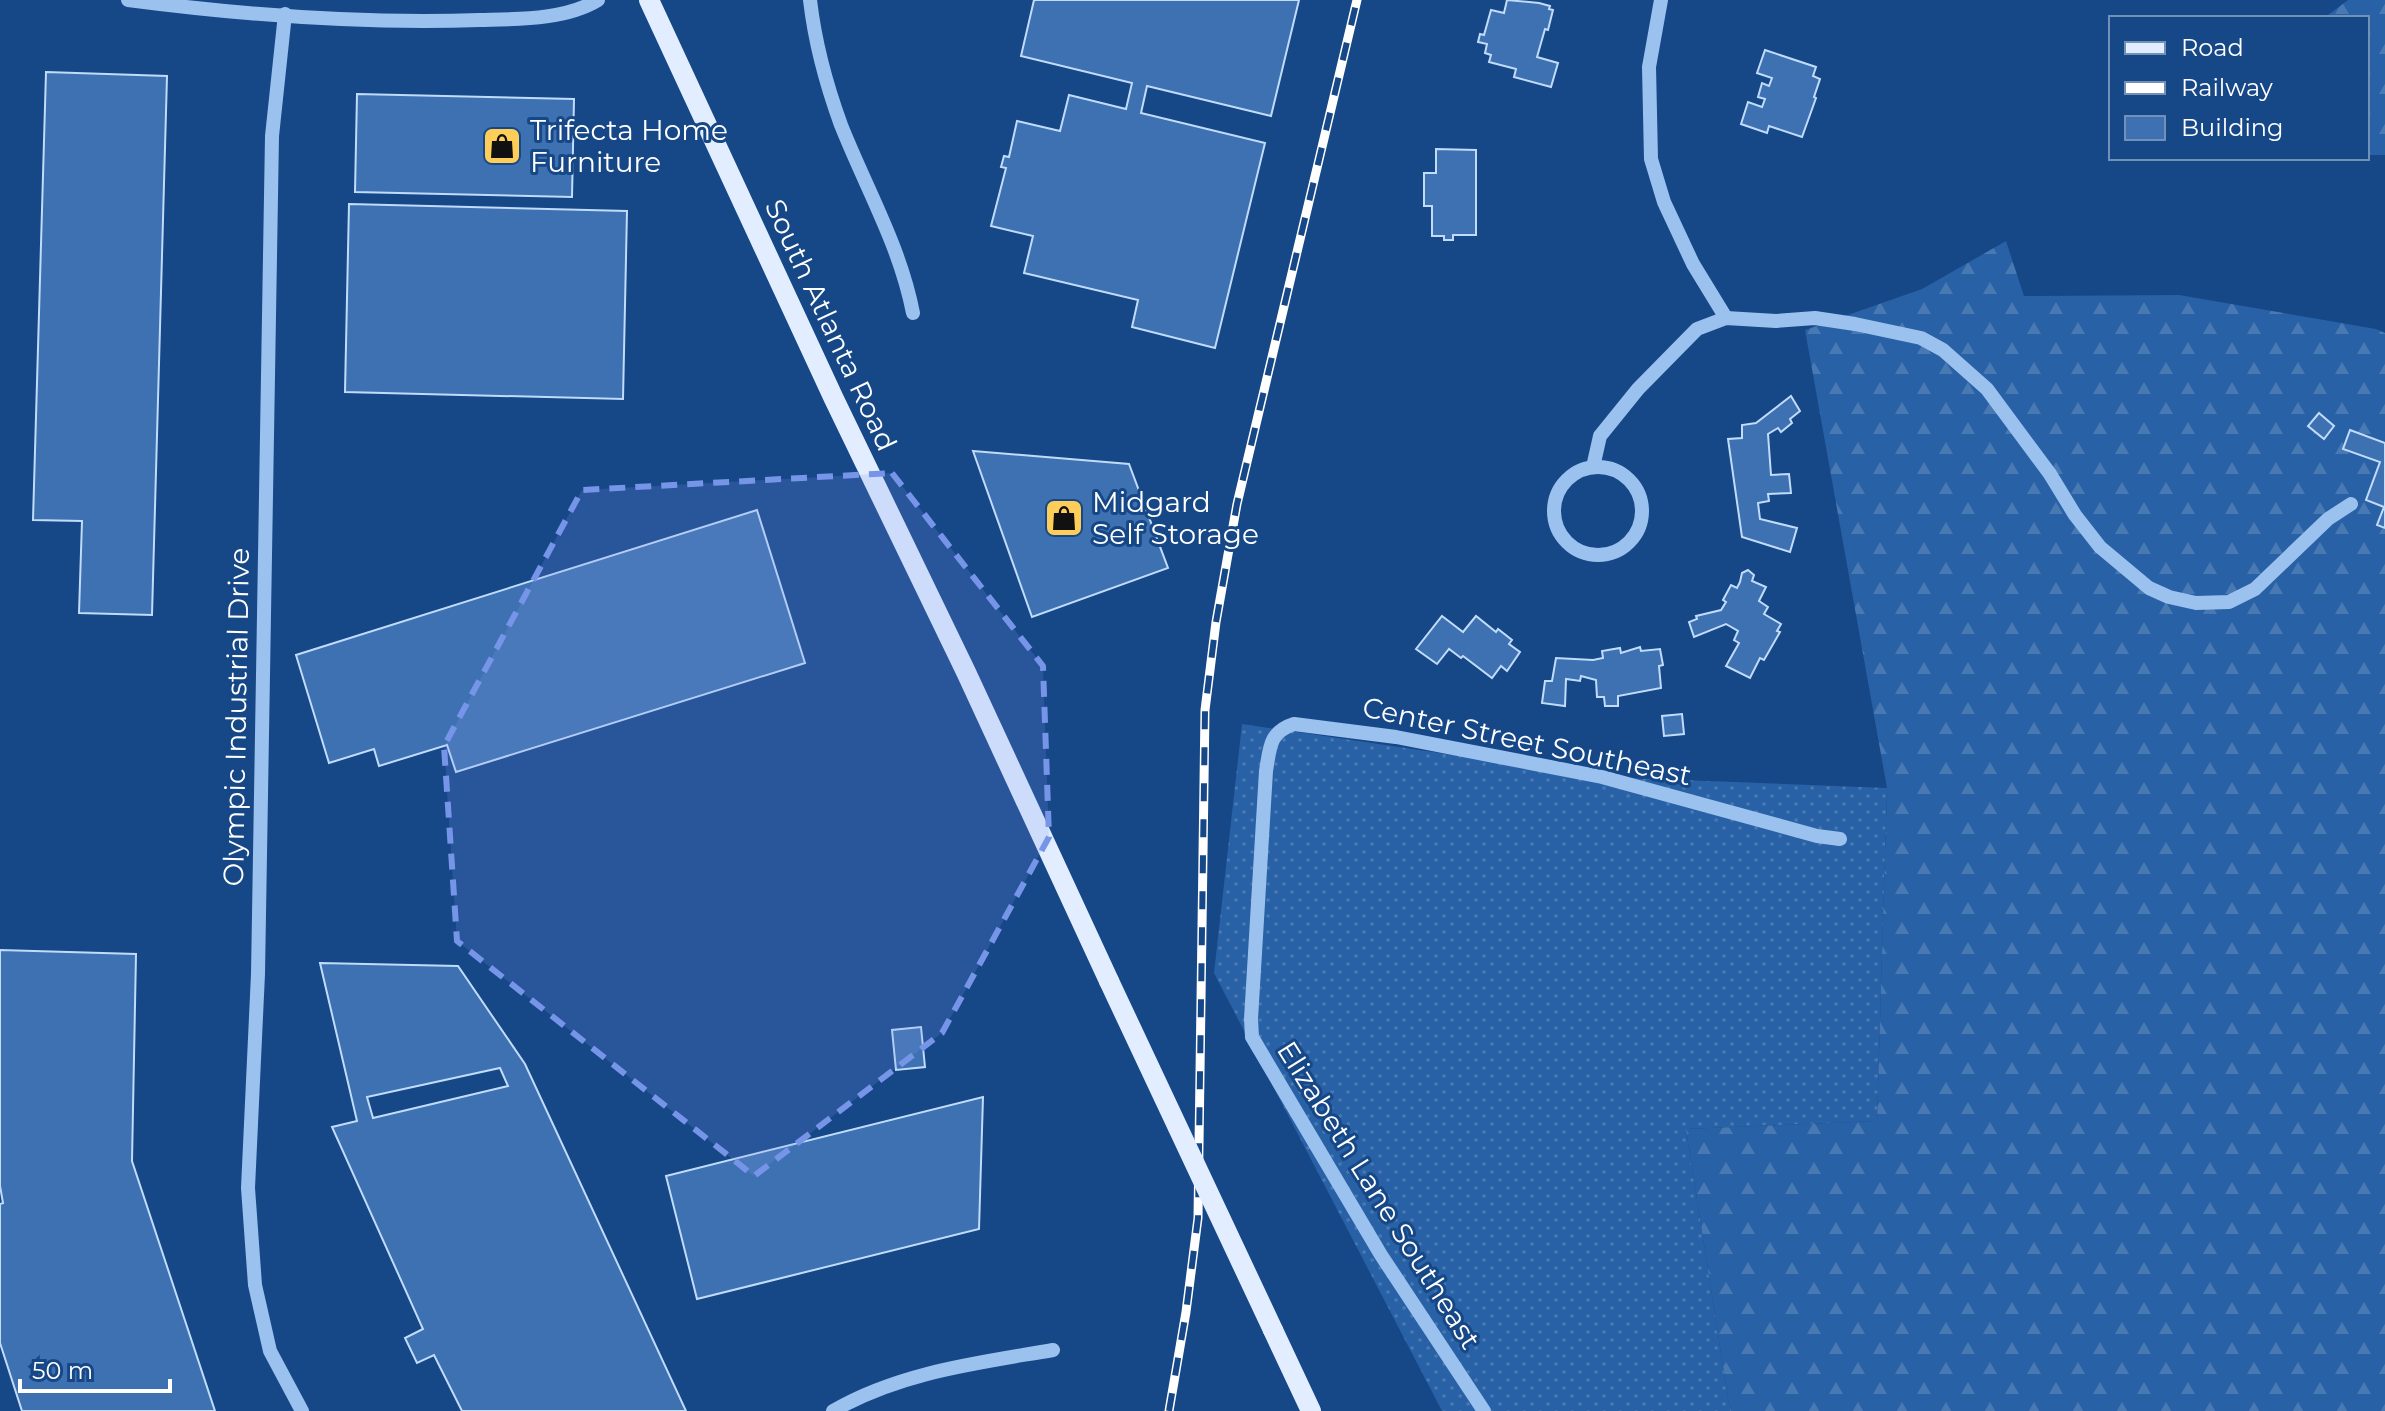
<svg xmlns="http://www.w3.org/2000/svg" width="2385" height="1411" font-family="Montserrat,sans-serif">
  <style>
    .grass { fill: url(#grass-dots) }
    .forest { fill: url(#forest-firs) }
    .building { fill: #3e71b1; stroke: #c1dbfa; stroke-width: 2; fill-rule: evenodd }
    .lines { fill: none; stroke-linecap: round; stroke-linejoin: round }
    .minor { stroke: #9bc1ee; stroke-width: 14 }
    .major { stroke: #e2eeff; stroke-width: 20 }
    .rail-casing { stroke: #fff; stroke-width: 9 }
    .rail { stroke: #164787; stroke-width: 6; stroke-dasharray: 18; stroke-linecap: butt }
    .major-bridge { stroke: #e2eeff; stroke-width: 20 }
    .marked { fill: #7795e8; fill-opacity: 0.2; stroke: #7795e8; stroke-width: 6; stroke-dasharray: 16 10; stroke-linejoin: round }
    .labels { text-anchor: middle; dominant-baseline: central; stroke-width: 6; stroke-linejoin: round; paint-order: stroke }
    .poi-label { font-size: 28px; fill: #fff; stroke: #164787; text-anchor: start }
    .street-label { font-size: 28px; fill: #fff; stroke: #164787 }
  </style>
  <defs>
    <pattern id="grass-dots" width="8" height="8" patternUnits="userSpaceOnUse" patternTransform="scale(2)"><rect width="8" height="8" fill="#2861a5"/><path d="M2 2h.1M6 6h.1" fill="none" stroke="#4879b2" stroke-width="1.8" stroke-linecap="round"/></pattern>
    <pattern id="forest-firs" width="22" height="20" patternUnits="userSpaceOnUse" patternTransform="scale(2)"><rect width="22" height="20" fill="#2861a5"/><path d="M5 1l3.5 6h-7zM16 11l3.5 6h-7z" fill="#4879b2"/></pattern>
  </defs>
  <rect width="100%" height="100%" fill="#164787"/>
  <path class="grass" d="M1242,724L1603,777L1887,788L1877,1121L1686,1129L1730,1411H1442L1214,973Z"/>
  <g class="forest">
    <path d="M2348,0H2385V155H2367V18H2324Z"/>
    <path d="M2006,241L2024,296L2179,295L2376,329L2385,333V1411H1730L1686,1129L1877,1121L1887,788L1805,330L1922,289Z"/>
  </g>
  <g class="building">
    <path d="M1034,0H1299L1271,116L1147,86L1141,113L1265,143L1215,348L1132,327L1138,300L1024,273L1033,236L991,226L1006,168L1001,167L1004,156L1009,157L1017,121L1060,131L1069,95L1126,109L1132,83L1021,56Z"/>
    <path d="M1507,0L1539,3L1550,6L1549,9L1553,10L1548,30L1545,29L1537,57L1558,63L1551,87L1514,77L1516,69L1489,62L1491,55L1485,53L1487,44L1478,42L1480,34L1484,35L1491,10L1504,13Z"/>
    <path d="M1765,50L1816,67L1813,76L1820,79L1814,97L1816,98L1802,137L1769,126L1767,133L1741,124L1748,102L1762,107L1765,99L1758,97L1762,83L1769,86L1772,78L1757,73Z"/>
    <path d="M46,72L167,76L152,615L79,613L82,521L33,520Z"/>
    <path d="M357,94L574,99L572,197L355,192Z"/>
    <path d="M1436,149L1476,150V235H1453V240H1444V236H1432V206H1424V173H1436Z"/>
    <path d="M349,204L627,211L623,399L345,392Z"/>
    <path d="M1791,396L1800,411L1790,419L1792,423L1781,432L1778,428L1768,434L1771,475L1789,474L1791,493L1768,494L1769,501L1758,503L1760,519L1797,528L1790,552L1742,537L1728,439L1742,438V425L1756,423Z"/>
    <path d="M2319,413L2334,426L2324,439L2308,426Z"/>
    <path d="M2350,430L2385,443V528L2377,525L2384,507L2366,500L2380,462L2343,449Z"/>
    <path d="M973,451L1129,464L1168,568L1032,617Z"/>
    <path d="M757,510L805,663L456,772L447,745L379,766L374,749L329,763L296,655Z"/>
    <path d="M1748,570L1754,575L1752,581L1766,587L1759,601L1768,607L1764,614L1781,624L1777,631L1780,632L1764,660L1760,658L1750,678L1726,666L1739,643L1734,640L1738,631L1726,624L1694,637L1689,622L1697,619L1696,616L1721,610L1726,602L1723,600L1731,585L1737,588L1740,582L1742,573Z"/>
    <path d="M1442,616L1463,632L1476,616L1496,632L1498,629L1512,640L1509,644L1520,652L1507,671L1501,666L1492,678L1463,656L1461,658L1449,649L1437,664L1416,649Z"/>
    <path d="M1640,647L1641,651L1660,649L1663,665L1659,666L1661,688L1618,696V706H1605L1604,697H1597L1596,680L1581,676L1580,681L1566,679L1565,706L1542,703L1545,681H1552L1556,658L1593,660L1603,658L1602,651L1620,648L1621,653Z"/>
    <path d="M1682,714L1684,734L1664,736L1662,716Z"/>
    <path d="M0,950L136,954L132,1161L215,1411H22L0,1343V1204L3,1203L0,1186Z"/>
    <path d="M320,963L458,966L525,1064L686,1411H462L434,1355L417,1363L405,1338L423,1329L332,1127L357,1121ZM500,1068L508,1086L373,1118L367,1097Z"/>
    <path d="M921,1027L925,1067L896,1070L892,1030Z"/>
    <path d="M983,1097L979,1229L697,1299L666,1176Z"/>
  </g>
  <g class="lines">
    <g class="minor">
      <path d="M128,0C243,15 364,24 480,20C518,19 565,20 598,0"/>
      <path d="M810,0C815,43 826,84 841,125C866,188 900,246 913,313"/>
      <path d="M1661,0L1649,67L1651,159L1664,202L1693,264L1726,318"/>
      <path d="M285,14L272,136L258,974L248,1188L255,1285L270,1351L302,1411"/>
      <circle cx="1598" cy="511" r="44"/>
      <path d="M1593,467L1600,436L1638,389L1697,329L1726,318L1776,321L1815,318L1855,324L1921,338L1943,350L1987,389L2050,474L2075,515L2100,547L2149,588L2169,597L2196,603L2229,602L2255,589L2328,519L2351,504"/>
      <path d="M833,1411C900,1372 978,1363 1053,1350"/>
      <path d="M1484,1411L1381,1255L1252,1037L1251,1019L1266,771C1270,748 1269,732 1294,724L1396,737L1602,777L1817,836L1840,839"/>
    </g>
    <g class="major">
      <path d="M649,0L834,399L966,672L1109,981"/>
      <path d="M1273,1330L1311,1411"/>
    </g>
    <g class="rail-casing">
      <path id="rail" d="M1169,1411L1186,1312L1198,1218L1205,710L1216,622L1237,504L1357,0"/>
    </g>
    <use href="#rail" class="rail"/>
    <path class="major-bridge" d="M1109,981L1273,1330"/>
  </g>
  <path class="marked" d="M892,473L1043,666L1049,837L942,1033L754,1176L457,941L444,746L582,490Z"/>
  <defs>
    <g id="shop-square" transform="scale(2)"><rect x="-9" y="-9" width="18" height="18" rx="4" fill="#ffce58" stroke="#164787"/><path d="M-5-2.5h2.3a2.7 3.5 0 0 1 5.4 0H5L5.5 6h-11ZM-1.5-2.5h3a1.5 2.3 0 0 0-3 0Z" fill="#111"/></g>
  </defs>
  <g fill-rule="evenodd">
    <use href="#shop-square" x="502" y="146"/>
    <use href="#shop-square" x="1064" y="518"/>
  </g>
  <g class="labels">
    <g class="poi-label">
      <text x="530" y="130">Trifecta Home<tspan x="530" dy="32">Furniture</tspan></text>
      <text x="1092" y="502">Midgard<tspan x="1092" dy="32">Self Storage</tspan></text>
    </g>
    <g class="street-label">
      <text transform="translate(831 325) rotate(65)">South Atlanta Road</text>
      <text transform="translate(236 717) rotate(-89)">Olympic Industrial Drive</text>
      <text transform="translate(1527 741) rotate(12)">Center Street Southeast</text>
      <text transform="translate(1379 1195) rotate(58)">Elizabeth Lane Southeast</text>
    </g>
  </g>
  <rect x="2109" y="16" width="260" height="144" fill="#164787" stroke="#7391b7" stroke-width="2"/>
  <rect x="2125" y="42" width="40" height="12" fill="#e2eeff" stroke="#7391b7" stroke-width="2"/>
  <text x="2181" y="56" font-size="24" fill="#ffffff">Road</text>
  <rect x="2125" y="82" width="40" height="12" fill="#ffffff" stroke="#7391b7" stroke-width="2"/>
  <text x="2181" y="96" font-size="24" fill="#ffffff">Railway</text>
  <rect x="2125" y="116" width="40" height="24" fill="#3e71b1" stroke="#7391b7" stroke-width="2"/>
  <text x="2181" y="136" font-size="24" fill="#ffffff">Building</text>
  <path d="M20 1379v12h150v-12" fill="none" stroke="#ffffff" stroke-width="4"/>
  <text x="32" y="1379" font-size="24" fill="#ffffff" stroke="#164787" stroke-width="6" paint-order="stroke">50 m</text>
</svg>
